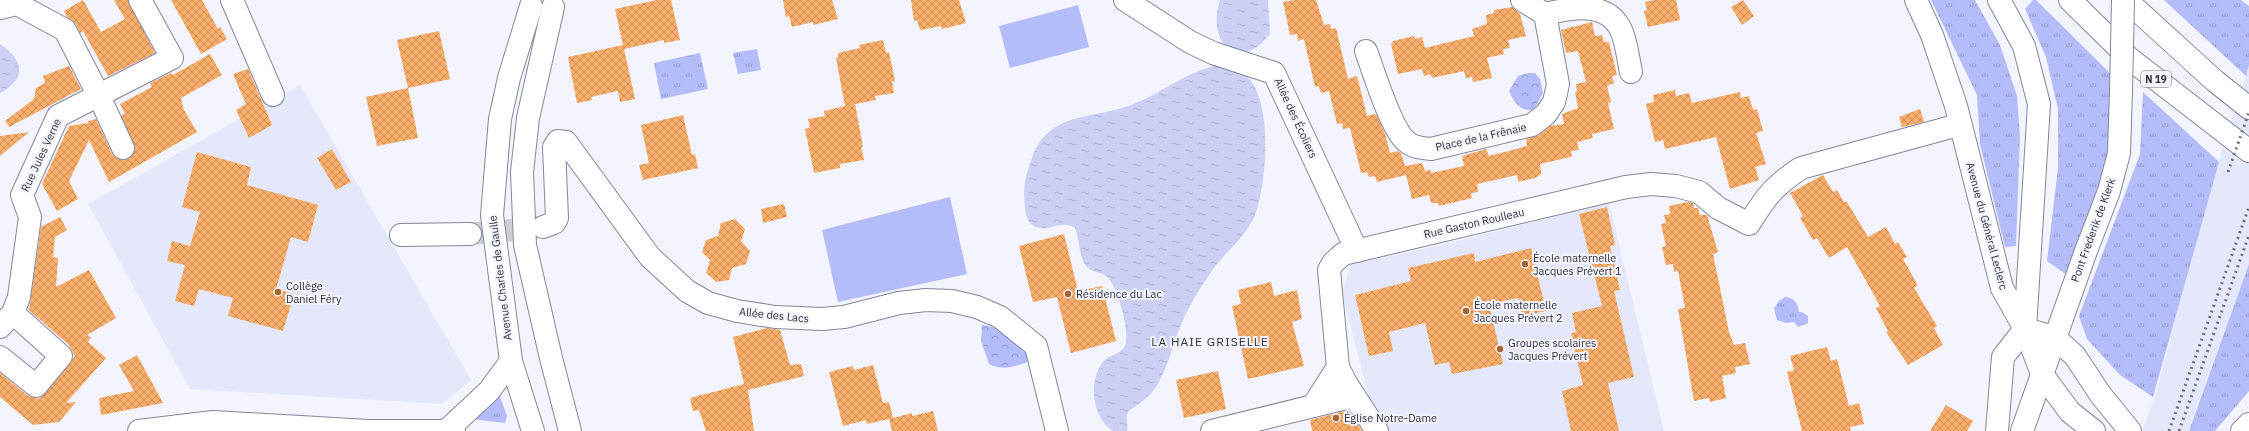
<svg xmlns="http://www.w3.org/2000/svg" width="2249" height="431" font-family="'IBM Plex Sans',sans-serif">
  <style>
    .built { fill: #e5e8fa }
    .grass { fill: url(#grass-tufts) }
    .park { fill: url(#park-crowns) }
    .garden { fill: #b4bcfa }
    .water { fill: url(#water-ripples) }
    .building { fill: url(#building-cross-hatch) }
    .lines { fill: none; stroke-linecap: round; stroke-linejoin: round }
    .minor-tunnel { stroke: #cccdd6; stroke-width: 22; stroke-dasharray: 22 11; stroke-linecap: butt }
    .minor-casing { stroke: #84879b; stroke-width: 24 }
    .major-casing { stroke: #84879b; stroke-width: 24 }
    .highway-casing { stroke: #84879b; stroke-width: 24 }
    .minor { stroke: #fff; stroke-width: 22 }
    .major { stroke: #fff; stroke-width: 22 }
    .highway { stroke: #fff; stroke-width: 22 }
    .rail { stroke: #70717a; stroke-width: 3; stroke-dasharray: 2 4; stroke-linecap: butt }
    .minor-bridge-casing { stroke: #84879b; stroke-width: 24; stroke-linecap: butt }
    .minor-bridge { stroke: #fff; stroke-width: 22 }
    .poi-dot { fill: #a3662b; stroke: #f3f4fd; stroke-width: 1.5 }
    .labels { text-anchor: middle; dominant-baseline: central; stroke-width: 4; stroke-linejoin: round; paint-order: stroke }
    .shield { fill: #f3f4fd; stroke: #6a6c74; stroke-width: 1 }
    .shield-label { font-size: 10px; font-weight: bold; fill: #303139 }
    .street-label { font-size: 11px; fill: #303139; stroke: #f3f4fd }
    .poi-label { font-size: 11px; fill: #303139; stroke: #f3f4fd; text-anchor: start }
    .neighbourhood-label { font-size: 12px; letter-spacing: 1px; fill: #303139; stroke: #f3f4fd }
  </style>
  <defs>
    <pattern id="grass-tufts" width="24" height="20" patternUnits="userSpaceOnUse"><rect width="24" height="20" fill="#b4bcfa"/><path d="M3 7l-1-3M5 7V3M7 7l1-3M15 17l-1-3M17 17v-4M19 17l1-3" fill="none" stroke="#9399cb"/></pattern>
    <pattern id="park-crowns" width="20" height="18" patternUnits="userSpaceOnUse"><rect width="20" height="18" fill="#b4bcfa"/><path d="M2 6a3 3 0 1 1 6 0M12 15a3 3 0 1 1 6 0" fill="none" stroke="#9399cb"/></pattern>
    <pattern id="water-ripples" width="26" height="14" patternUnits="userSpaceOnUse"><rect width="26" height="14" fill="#cbd0f4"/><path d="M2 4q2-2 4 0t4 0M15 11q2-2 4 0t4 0" fill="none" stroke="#afb3d2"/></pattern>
    <pattern id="building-cross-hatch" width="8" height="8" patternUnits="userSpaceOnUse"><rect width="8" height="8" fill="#faae6a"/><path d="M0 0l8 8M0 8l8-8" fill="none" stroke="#cb8e58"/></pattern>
  </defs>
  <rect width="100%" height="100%" fill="#f3f4fd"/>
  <g class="built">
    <path d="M2249,65V264L2188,431H2142L2156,394L2205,205Z"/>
    <path d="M300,85L471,380L442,404L190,389L88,204Z"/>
    <path d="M1609,203L1664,431H1389L1371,406L1342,293L1351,264L1437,246Z"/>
  </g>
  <g class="grass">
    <path d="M1931,0H1975L2000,45L2017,96L2020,136L2016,246L2005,247L1980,144L1977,95Z"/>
    <path d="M2033,0H2036L2116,79L2113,144L2071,278L2047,261L2058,168V109L2046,57L2025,9Z"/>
    <path d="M2164,0H2241L2249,6V65L2246,76Z"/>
    <path d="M757,49L761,70L738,74L733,53Z"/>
    <path d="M700,53L708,89L661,99L654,63Z"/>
    <path d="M2143,92L2219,162L2153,397L2120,375L2087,339L2079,316L2140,154Z"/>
    <path d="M2249,264V391L2215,431H2189Z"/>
    <path d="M1785,297C1794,298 1798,303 1799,312H1802L1808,316V323L1798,327L1794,322L1786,323L1777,320L1774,308L1779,301Z"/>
    <path d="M499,394L507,416L505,423L470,419Z"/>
  </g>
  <g class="park">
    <path d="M1528,73H1535L1540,79L1543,93L1534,110C1521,112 1514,103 1509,91L1518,76Z"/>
    <path d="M982,325C1000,327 1013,336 1023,352L1031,349L1033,360C1019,365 1004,372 989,364L981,341Z"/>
  </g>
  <g class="garden">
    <path d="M1078,5L1089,47L1010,68L999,26Z"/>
    <path d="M950,197L967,274L838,302L822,230Z"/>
  </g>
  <g class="water">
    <path d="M1220,0H1268L1270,34C1238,75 1206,42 1220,0Z"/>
    <path d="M0,44C23,60 28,78 0,93Z"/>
    <path d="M1218,65C1224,66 1232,67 1238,70C1276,87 1267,184 1255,215C1245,239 1223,253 1209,275C1199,290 1188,307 1181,325C1173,344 1169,363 1159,382C1155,390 1147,398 1139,404C1136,406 1132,408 1129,411C1124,417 1129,424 1127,431H1113C1092,418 1088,381 1103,362C1109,354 1123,355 1126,343C1129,330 1118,286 1107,277C1101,271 1091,273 1086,266C1078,255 1080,239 1075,228C1061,218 1046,235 1032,225C1024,219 1025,202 1024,193C1024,181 1028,169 1032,158C1049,109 1098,120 1136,103C1165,91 1186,72 1218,65Z"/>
  </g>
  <g class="building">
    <path d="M83,0L101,32L125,19L114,0H128L155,53L108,76L83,31L80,33L76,24L67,17L64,11Z"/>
    <path d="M171,0H202L218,29L220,27L227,39L201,54Z"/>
    <path d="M657,0H671L680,40L664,43V40L624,49L635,99L620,102L618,91L591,97L592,100L577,103L568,57L623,45L615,9Z"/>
    <path d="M783,0H832L838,19L813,25V22L792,27L789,16L786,17Z"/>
    <path d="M911,0H959L966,23L942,29L941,26L920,30L917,20L914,21Z"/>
    <path d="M1294,0H1316L1324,25L1330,24L1331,29L1336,28L1348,79L1357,76L1367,116L1376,114L1385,134L1390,153L1398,151L1401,153L1405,166L1422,163L1425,171L1431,170V173L1464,166L1462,156L1486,149L1489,156L1520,148L1527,146L1526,139L1539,135L1550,126L1564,124L1562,114L1578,108L1575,92L1577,91L1576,84L1586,82L1578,51L1566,53L1561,30L1592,22L1595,36L1602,35L1604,42H1609L1617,75L1612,76L1614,83L1607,86L1611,102L1608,103L1614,129L1592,134L1593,138L1577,142L1579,150L1571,151L1572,156L1570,157L1540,164L1541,174L1535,178L1518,182L1517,175L1477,184L1478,192L1471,193L1472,198L1439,206L1438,203H1431L1429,195L1412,199L1406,175L1377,182L1375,176L1369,177L1367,172L1361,173L1350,128L1343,129L1342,123L1337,124L1329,91L1321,93L1319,86L1315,87L1304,39L1298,41L1297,34L1290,35L1283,2Z"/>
    <path d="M1654,0H1676L1680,20L1648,27L1644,11L1647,10L1645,2Z"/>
    <path d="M1743,0L1754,16L1742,25L1731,7Z"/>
    <path d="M1512,7L1520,14L1526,36L1508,40L1510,48L1503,49L1504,54L1487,58L1492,78L1473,82L1472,77L1466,78L1464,71L1432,78L1430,74L1424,76L1422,69L1398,74L1391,44L1393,41L1414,36L1415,39L1422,37L1425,48L1474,36L1472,29L1487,24L1486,15L1494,13V10Z"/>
    <path d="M439,31L450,79L408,88L397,40Z"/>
    <path d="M883,40L886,53L889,52L895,81L892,82L894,93L875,96L876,100L855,104L863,147H861L864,160L840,164V168L814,173L805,129L810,128L808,119L825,116L824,111L845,106L836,58H838V53L860,48L859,45Z"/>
    <path d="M210,54L222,75L181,98L184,110L197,132L109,182L89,140L69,181L78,199L57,211L42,184L69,126L88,123V121L96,119L112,154L121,160L129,159L133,155L135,149L121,115L125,114L120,104L152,87L150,83L171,73L173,75Z"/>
    <path d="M69,66L81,89L9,127L5,121L34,99L36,88L45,83L43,76Z"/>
    <path d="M248,69L272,125L249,138L236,110L246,104L233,74Z"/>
    <path d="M408,88L418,138L377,146L366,97Z"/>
    <path d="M1675,90L1676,96L1689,93L1692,103L1740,92L1741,98L1749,96L1752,107L1754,110L1757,109L1763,131L1756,133L1766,164L1755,167L1759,180L1730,189L1716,137L1665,149L1663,140L1655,142L1646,104L1654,102L1653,95Z"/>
    <path d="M1920,109L1924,122L1902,127L1899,117Z"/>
    <path d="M683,115L692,155L695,154L698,168L643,180L639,165L649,163L641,125Z"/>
    <path d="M29,132L0,156V136Z"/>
    <path d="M332,149L351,182L336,190L317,158Z"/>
    <path d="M197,152L251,167L247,185L318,205L308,242L291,237L276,289L294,294L283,331L228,316L233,298L199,289L194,306L175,301L185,265L167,261L172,241L190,246L200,212L182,207Z"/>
    <path d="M1823,175L1833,192L1837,190L1844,202H1847L1868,237L1886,227L1895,244L1898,242L1907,257L1903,259L1916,282L1917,286L1914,288L1937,326L1934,328L1943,345L1908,365L1886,332L1888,331L1876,308L1880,306L1847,247L1829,258L1817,238L1813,240L1800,218L1803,216L1790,193Z"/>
    <path d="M1688,202L1693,203L1694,208H1698L1700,215H1707L1718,252L1713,254L1729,332L1734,345L1745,343L1750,364L1735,367L1736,373L1722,376L1726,398L1710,402L1709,398L1694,401L1678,309L1685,308L1678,271L1674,272L1673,264L1666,265L1662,247L1666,246L1661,224L1666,223L1664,215L1670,214L1669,206Z"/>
    <path d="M784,204L787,217L763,223L761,209Z"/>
    <path d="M1607,207L1615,245L1610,246L1620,290L1614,291L1634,377L1608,383L1619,431H1571L1562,391L1583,385L1571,333L1576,332L1572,313L1602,306L1579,214Z"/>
    <path d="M60,217L67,230L55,237L53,257L58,258L56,287L89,270L116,318L87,335L91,338L88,342L106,358L66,403L76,402L59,422L33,425L0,397V373L28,396L39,399L75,356L69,345L29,310L41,227Z"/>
    <path d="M735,219L745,229L741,241L750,251L746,264L732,268L729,280L716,282L706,273L710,260L702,252L706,240L718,236L721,223Z"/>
    <path d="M1064,234L1078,291L1102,286L1116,341L1071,353L1057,297L1033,302L1019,246Z"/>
    <path d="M1531,248L1546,311L1522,316L1518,298L1489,304L1503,364L1452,374L1449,362L1435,365L1425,323L1389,332L1393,351L1369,356L1355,295L1411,281L1408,268L1474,253L1475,262Z"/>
    <path d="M1271,282L1274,296L1297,290L1302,319L1292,322L1304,366L1248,379L1232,306L1241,304L1238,290Z"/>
    <path d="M767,328L780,330L790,365L801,364L804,376L748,390L754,431H706L699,410L693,411L690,398L744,384L733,337Z"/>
    <path d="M1827,347L1831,361L1837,359L1849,406L1859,403L1864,424L1850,427L1851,431H1802L1787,372L1794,370L1790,356Z"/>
    <path d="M137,355L163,403L101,415L99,398L134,391L119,365Z"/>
    <path d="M873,365L883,403L889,402L893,418L912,413V416L933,411L938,431H892L889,419L867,424L866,420L843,426L829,372L853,366L854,370Z"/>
    <path d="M1218,371L1226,409L1184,418L1176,380Z"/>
    <path d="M1946,405L1973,421L1967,431H1930Z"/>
    <path d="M1349,410L1362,431H1312L1310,420Z"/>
  </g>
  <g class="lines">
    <path class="minor-tunnel" d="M470,234L543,227"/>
    <g class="minor-casing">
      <g id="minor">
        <path d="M232,0L273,95"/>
        <path d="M1125,0L1190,42L1213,53L1274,73L1357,251"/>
        <path d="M1916,0L1932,35L1956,106L2002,288L2025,329"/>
        <path d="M531,6L509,78L500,119L492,215L511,361L533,431"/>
        <path d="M553,7L528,118L522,172L525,245L551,358L570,431"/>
        <path d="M0,8L17,4L65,30L99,96L123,148"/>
        <path d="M1545,14C1571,8 1607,0 1621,30C1627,43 1628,59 1631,72"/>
        <path d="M1366,51C1374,72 1391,130 1407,142C1414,148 1423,148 1431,149L1532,125L1546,114L1554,102L1558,84L1545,14L1522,0"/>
        <path d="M543,227L554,223L557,218L554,147L558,141L566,142L650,257L687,291L708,303L737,311L775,317L822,319L844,317L899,303L926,300L952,301L977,307L1000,317L1036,346L1057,431"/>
        <path d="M401,235L470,234"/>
        <path d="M0,327L13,313L19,297L30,217L22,195L58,116L172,58L140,0"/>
        <path d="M0,357L36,386L61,356L13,313"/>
        <path d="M1313,406L1338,367"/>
        <path d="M139,431L213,422L368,431H454"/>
        <path d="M446,431L489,391L511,361"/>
        <path d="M1212,431L1354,396"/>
        <path d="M1377,431L1346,383L1338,367L1329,270L1333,263L1343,254L1626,187L1651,184L1676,186L1699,192L1718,208L1749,224C1766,196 1774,186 1801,168L1951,127"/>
        <path d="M1997,431L2003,357L2025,329L2054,337L2075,356L2100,394L2130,431"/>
        <path d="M2022,431L2086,251L2109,191L2119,153L2121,91"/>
      </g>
    </g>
    <g class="major-casing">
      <g id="major">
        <path d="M2025,329L2042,374L2070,412L2094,431"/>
        <path d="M2242,431L2249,424"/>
      </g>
    </g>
    <g class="highway-casing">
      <g id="highway">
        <path d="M1999,0L2024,46L2039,104L2025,329"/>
        <path d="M2070,0L2130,59L2249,151"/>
        <path d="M2126,0L2215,81L2249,108"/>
      </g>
    </g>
    <use href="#minor" class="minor"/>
    <use href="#major" class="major"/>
    <use href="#highway" class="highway"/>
    <g class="rail">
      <path d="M2228,172L2249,112"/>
      <path d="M2169,431L2249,207"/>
      <path d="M2179,431L2249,235"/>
    </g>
    <g class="minor-bridge-casing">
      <path id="minor-bridge" d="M2121,91L2123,0"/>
    </g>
    <use href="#minor-bridge" class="minor-bridge"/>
  </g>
  <g class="poi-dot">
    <circle cx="1525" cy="264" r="4"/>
    <circle cx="278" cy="292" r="4"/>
    <circle cx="1068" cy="294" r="4"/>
    <circle cx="1466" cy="311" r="4"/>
    <circle cx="1500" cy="349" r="4"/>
    <circle cx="1336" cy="418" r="4"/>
  </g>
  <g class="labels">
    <rect class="shield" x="2141" y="71" width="30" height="16" rx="3"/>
    <g class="shield-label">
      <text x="2156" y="79">N 19</text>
    </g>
    <g class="street-label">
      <text transform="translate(1296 118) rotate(65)">Allée des Écoliers</text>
      <text transform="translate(1481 137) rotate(-13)">Place de la Frênaie</text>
      <text transform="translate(41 155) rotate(-65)">Rue Jules Verne</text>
      <text transform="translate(1474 223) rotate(-13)">Rue Gaston Roulleau</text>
      <text transform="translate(1987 226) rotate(75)">Avenue du Général Leclerc</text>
      <text transform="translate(2093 230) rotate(-70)">Pont Frederik de Klerk</text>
      <text transform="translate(500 278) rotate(-97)">Avenue Charles de Gaulle</text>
      <text transform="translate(774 315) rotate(6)">Allée des Lacs</text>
    </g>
    <g class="poi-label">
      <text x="1533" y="258">École maternelle<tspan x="1533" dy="13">Jacques Prévert 1</tspan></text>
      <text x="286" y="286">Collège<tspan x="286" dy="13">Daniel Féry</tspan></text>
      <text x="1076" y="294">Résidence du Lac</text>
      <text x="1474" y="305">École maternelle<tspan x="1474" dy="13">Jacques Prévert 2</tspan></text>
      <text x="1508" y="343">Groupes scolaires<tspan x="1508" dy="13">Jacques Prévert</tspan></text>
      <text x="1344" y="418">Église Notre-Dame</text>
    </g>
    <g class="neighbourhood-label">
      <text x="1210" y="341">LA HAIE GRISELLE</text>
    </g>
  </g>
</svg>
